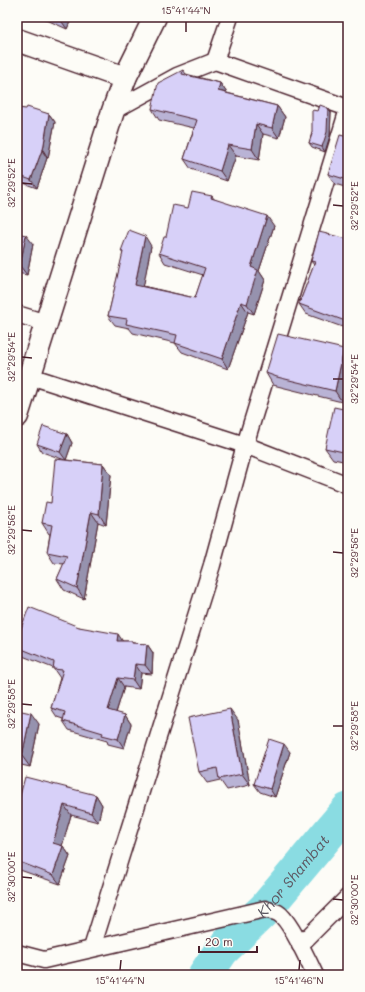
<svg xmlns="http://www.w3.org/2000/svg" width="365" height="992" font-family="Mali,sans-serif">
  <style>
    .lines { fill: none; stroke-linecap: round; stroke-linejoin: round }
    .river { stroke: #8adce2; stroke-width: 35 }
    .street-casing { stroke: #4a1f2b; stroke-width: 19 }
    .secondary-casing { stroke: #4a1f2b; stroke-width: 25 }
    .street { stroke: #fdfcf7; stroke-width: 16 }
    .secondary { stroke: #fdfcf7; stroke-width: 22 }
    .wall { fill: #b9b3d5; stroke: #4a1f2b }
    .shaded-wall { fill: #9692ae; stroke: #4a1f2b }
    .building { fill: #d7d0f8; stroke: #4a1f2b }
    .ticks { fill: none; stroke: #4a1f2b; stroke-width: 1.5 }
    .labels { text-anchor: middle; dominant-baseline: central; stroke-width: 4; stroke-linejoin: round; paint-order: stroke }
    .water-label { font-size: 15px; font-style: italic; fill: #5d5862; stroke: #fdfcf7 }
    .neatline { fill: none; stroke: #4a1f2b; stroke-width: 1.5 }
    .ticks-label { font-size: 10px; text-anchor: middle; fill: #4a1f2b }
  </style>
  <rect width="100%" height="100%" fill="#fdfcf7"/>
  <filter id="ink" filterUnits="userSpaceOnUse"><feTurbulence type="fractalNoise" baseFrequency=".025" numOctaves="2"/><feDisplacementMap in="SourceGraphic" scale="8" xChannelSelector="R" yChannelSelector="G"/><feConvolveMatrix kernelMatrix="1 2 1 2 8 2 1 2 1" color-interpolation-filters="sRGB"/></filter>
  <g filter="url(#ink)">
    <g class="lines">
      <path class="river" id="s1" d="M205,975L222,950L265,909L348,810"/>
      <g class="street-casing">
        <g id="street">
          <path d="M215,61L230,17"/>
          <path d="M113,111L177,76L215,61L348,108"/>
          <path d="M17,314L46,323"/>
          <path d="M30,376L245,445L348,485"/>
          <path d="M300,945L348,897"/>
          <path d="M92,948L212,565L245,445L348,109"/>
          <path d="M17,953L44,960L265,909C269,911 274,911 278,913C289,919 309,962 315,975"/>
        </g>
      </g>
      <g class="secondary-casing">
        <g id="secondary">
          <path d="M17,40L125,78"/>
          <path d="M17,416L113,111L125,78L155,17"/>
        </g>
      </g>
      <use href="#street" class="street"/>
      <use href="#secondary" class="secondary"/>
    </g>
    <g class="wall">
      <path d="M40,17H72L67,29Z"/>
      <path d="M183,70L186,74L220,83L227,93L277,106L285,117L279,138L263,134L259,160L236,156L227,181L191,169L184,159L194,128L159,120L152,109Z"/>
      <path d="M17,108L49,114L55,122L48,158H47L37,188L20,182L17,178Z"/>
      <path d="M328,108L331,112L330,136L325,152L312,147L309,143L318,111Z"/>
      <path d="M348,137V188L335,184L328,174Z"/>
      <path d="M212,196L214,199L274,226L259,271L265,280L254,314L248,312L228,369L182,352L175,343L133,333L129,328L115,325L108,316L123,254L121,251L151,246L143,286L195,298L203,275L165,263L159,253L188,208Z"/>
      <path d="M17,233L33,244L27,275L17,273Z"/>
      <path d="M348,239V329L306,314L299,304L314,265L311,261Z"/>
      <path d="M348,330V353L343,347Z"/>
      <path d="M344,349L342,402L285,388L273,385L266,373Z"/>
      <path d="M348,410V462L333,459L325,448Z"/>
      <path d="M67,434L72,443L66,460L103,464L111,475L106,525L98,522L84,599L64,590L57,579L64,564L54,563L47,552L50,534H49L42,523L51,503L65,460L42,452L37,444Z"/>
      <path d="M79,627L123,641H132L133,643L147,644L153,653L152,674L141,673L139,689L124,687L116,713L125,715L131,724L124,748L108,744L107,741L69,730L63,721V719L57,717L51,708L60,678L53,668L20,655L17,650V639Z"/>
      <path d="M17,710L39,724L30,767L17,764Z"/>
      <path d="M238,720L250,785L227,790L220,780L207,783L199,772Z"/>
      <path d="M290,752L275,797L260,792L254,784Z"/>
      <path d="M96,795L102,805L98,822L71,815L62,846H63L70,856L60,884L17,869V807Z"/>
    </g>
    <g class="shaded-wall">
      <path d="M62,17H72L67,29L60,19Z"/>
      <path d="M220,83L227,93L218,91Z"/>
      <path d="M277,106L285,117L279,138L272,128Z"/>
      <path d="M328,108L331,112L330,136L325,152L322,147Z"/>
      <path d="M49,114L55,122L48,158L43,150Z"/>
      <path d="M256,124L263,134L259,160L252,149Z"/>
      <path d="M228,145L236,156L227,181L220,171Z"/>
      <path d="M42,150L47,158L37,188L31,180Z"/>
      <path d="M267,216L274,226L259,271L265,280L254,314L247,304L251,267Z"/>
      <path d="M26,235L33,244L27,275L20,266Z"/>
      <path d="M145,236L151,246L142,294L135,285Z"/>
      <path d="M241,302L248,312L228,369L222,359Z"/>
      <path d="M344,349L348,355V378L342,402L335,391Z"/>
      <path d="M67,434L72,443L66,460L60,452Z"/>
      <path d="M103,464L111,475L106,525L99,514Z"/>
      <path d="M91,512L98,522L84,599L77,588Z"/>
      <path d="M118,634L124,643L117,641Z"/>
      <path d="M147,644L153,653L152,674L145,665Z"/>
      <path d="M135,664L141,673L139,689L133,680Z"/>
      <path d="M118,678L124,687L114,719L108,710Z"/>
      <path d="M230,709L238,720L250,785L242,774Z"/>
      <path d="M31,713L39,724L30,767L22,756Z"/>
      <path d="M125,715L131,724L124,748L118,739Z"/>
      <path d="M284,744L290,752L275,797L270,789Z"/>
      <path d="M96,795L102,805L98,822L91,813Z"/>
      <path d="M64,805L71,815L60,853L53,843Z"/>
      <path d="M63,846L70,856L60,884L53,875Z"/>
    </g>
    <g class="building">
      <path d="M55,17H62L60,19Z"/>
      <path d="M183,70L182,74L220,83L218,91L277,106L272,128L256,124L252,149L228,145L220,171L184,159L197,120L152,109L158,83Z"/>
      <path d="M320,105L328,108L327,132L322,147L309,143L312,134V110L318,111Z"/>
      <path d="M27,107L49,114L43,150H42L31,180L17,175V108L26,109Z"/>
      <path d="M340,135L348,137V180L328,174Z"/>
      <path d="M192,192L212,196L211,198L267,216L251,267L258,270L247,304L241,302L222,359L175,343L177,335L126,324L127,319L108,316L123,252L121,251L129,230L145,236L135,285L195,298L205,268L159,253L164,237H166L173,205L188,208Z"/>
      <path d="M319,232L348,239V322L299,304L315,262L311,261Z"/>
      <path d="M17,233L26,235L20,266L17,265Z"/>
      <path d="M348,330V348L343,347Z"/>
      <path d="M278,334L344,349L335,391L277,377L266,373Z"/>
      <path d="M334,407L348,410V453L325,448Z"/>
      <path d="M43,426L67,434L60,452L37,444Z"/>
      <path d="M55,459L103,464L99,514L91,512L77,588L57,579L67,556L47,552L52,525L42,523L46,502L51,503Z"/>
      <path d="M29,607L79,627L118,634L117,641H132V643L147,644L145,665L135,664L133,680L118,678L108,710L125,715L118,739L102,735L103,733L63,721L65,712L51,708L63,670L53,669L54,662L17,647V639Z"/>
      <path d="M230,709L242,774L219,779L217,768L199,772L188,718Z"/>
      <path d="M17,710L31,713L22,756L17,755Z"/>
      <path d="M269,739L284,744L270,789L254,784Z"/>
      <path d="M25,777L96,795L91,813L64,805L53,843L63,846L53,875L17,861V807Z"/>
    </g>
  </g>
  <path class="ticks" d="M186,32V22M22,183L32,184M333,205L343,206M22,357L32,358M333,379H343M22,530L32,531M333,552L343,553M22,704L32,705M333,726H343M22,877L32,878M333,899L343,900M120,970L121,960M299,970L300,960"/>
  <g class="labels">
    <g class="water-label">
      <text stroke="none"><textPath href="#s1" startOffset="133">Khor Shambat</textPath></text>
    </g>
  </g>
  <rect width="365" height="992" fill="none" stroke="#fdfcf7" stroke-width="44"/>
  <path d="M199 946v6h58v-6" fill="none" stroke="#4a1f2b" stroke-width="2"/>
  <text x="205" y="946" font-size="12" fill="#4a1f2b" stroke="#fdfcf7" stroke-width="3" paint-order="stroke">20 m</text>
  <rect x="22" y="22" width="321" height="948" class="neatline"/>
  <g class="ticks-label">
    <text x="186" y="14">15°41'44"N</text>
    <text transform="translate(11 183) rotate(-90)" y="4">32°29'52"E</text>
    <text transform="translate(354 206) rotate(-90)" y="4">32°29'52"E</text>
    <text transform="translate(11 357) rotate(-90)" y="4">32°29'54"E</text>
    <text transform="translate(354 379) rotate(-90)" y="4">32°29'54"E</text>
    <text transform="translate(11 530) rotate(-90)" y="4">32°29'56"E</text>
    <text transform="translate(354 553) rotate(-90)" y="4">32°29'56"E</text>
    <text transform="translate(11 704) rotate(-90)" y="4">32°29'58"E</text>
    <text transform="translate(354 726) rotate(-90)" y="4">32°29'58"E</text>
    <text transform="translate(11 877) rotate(-90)" y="4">32°30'00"E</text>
    <text transform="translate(354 900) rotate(-90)" y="4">32°30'00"E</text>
    <text x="120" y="984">15°41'44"N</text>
    <text x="299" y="984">15°41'46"N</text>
  </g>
</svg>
